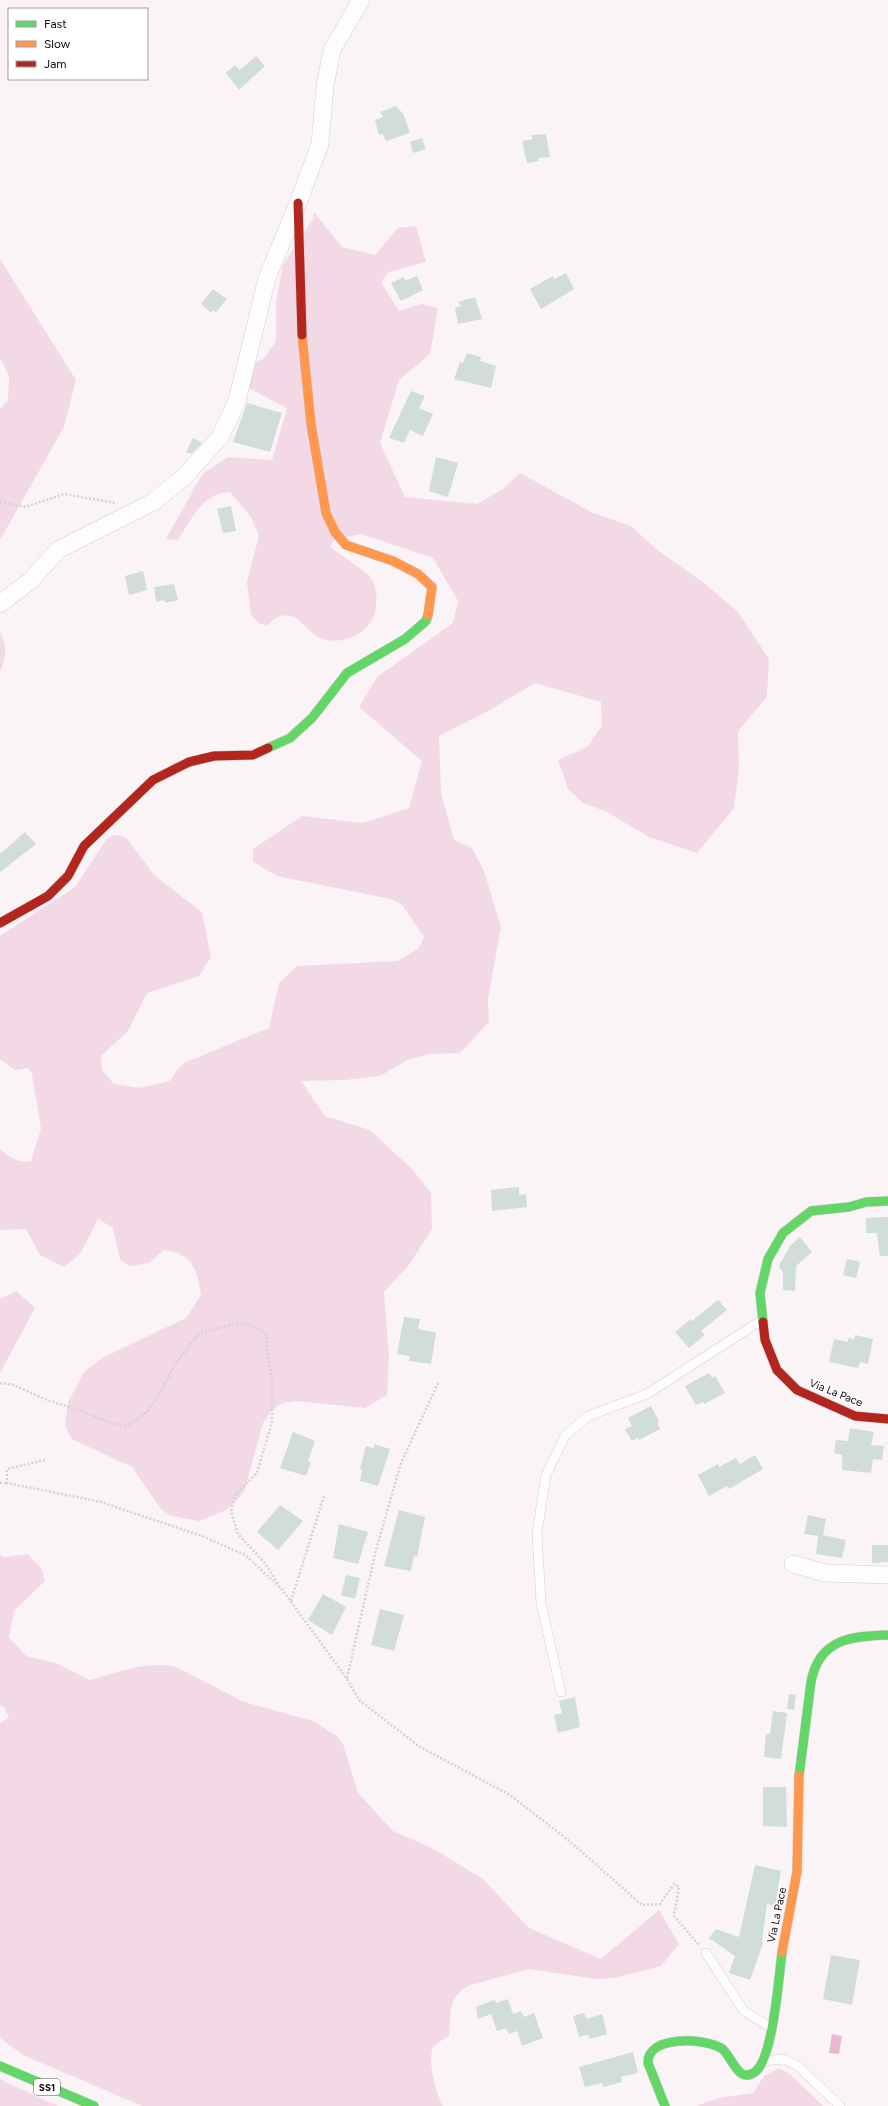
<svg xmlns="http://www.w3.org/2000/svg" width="888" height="2106" font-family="Figtree,sans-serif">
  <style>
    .green { fill: #f3d9e5 }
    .water { fill: #e9b8d1 }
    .building { fill: #d0ddda }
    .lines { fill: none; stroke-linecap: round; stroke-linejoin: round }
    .lane-casing { stroke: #d5ccd0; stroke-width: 10 }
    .street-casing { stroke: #d5ccd0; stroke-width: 18 }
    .fast-casing { stroke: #d5ccd0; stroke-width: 10 }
    .slow-casing { stroke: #d5ccd0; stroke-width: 10 }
    .jam-casing { stroke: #d5ccd0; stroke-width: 10 }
    .path { stroke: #d5d2d3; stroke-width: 2.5; stroke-dasharray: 2 2; stroke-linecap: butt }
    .lane { stroke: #fefdfe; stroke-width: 9 }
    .street { stroke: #fefdfe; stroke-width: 17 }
    .fast { stroke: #63d668; stroke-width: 9 }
    .slow { stroke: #ff974d; stroke-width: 9 }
    .jam { stroke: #b3261e; stroke-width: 9 }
    .labels { text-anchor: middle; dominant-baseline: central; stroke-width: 3; stroke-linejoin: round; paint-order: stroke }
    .shield { fill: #fff; stroke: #595256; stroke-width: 1 }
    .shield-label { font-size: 10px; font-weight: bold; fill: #12080d }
    .street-label { font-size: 11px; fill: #12080d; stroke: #fff }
  </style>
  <rect width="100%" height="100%" fill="#faf4f7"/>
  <g class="green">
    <path d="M314,212L342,247L375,255L398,228L416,226L426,262L389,272L381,282L399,311L421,304L438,308L430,354L399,380L380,443L405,497L477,504L503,489L520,473L593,513L631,526L656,549L704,583L738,612L769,659L767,697L738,731L739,769L734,808L697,853L649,837L607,812L583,803L568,789L558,760L587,747L602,726L601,702L535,683L488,711L439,736L441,793L454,840L472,848L484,871L501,927L488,999L489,1022L460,1053L430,1054L407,1060L380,1076L345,1080L301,1081L325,1116L370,1130L413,1170L431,1193L432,1229L409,1265L384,1292L389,1357L387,1395L365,1408L296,1401L282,1403L271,1411L263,1423L244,1492L236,1501L226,1510L200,1521L171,1516L161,1509L132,1467L72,1439L65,1426L68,1402L85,1371L104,1357L186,1318L201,1295C196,1269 194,1254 164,1250L149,1263L129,1266L120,1259L113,1228L98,1219L80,1254L64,1267L40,1255L26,1229L0,1230V1149C11,1158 17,1163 31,1161L41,1129L32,1074L28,1068L15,1070L0,1059V936L75,887L106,840C113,834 120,833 127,839L155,876L202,912L211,957L199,976L147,993L128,1031L101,1056L102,1070L114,1084L139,1088L170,1081L176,1071L184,1063L269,1028L279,983L297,966L398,961L419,948L424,937L402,905L391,899L277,876L253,862V849L302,816L363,823L409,808L422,761L359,707L377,677L453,623L458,601L433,558L361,534L334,540L330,547L369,575C377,586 377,595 376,607C374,631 346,646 323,639C311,636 303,620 291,616C281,613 274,619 267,625L260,624L251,615L247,582L259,536L251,517L230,492C203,492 191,520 178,540L166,539L203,473L229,457L272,460L287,408L246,387L254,364L264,358L276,341V302L283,265L313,219Z"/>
    <path d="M0,259L76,380L64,427L0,540V409L8,400L9,376L0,358Z"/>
    <path d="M0,632C7,645 7,657 0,671Z"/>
    <path d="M16,1291L35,1308L0,1373V1299Z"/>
    <path d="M28,1554L41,1568L45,1581L14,1611L9,1637L26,1656L56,1663L90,1680C118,1673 147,1660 176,1667L244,1702L313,1721L337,1736L343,1744L358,1793L393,1831L432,1848L483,1879L529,1928L601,1959L659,1910L679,1944L661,1966L614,1978L596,1979L529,1969L470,1985C447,1997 451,2013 449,2035C445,2039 438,2042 434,2046C426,2056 436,2096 443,2106H142L23,2055L0,2038V1723L9,1717L4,1707L0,1705V1555L4,1557Z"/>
    <path d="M779,2068L791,2075L823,2106H695L719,2098L753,2093L764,2076Z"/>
    <path d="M0,2079L3,2081L58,2106H0Z"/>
  </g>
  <path class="water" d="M832,2034L842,2036L839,2054L829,2053Z"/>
  <g class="building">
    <path d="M256,56L265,66L239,90L226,73L235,65L240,70Z"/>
    <path d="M396,106L404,115L410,133L386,141L383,134L379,135L375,120L383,117L380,112Z"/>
    <path d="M546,134L550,157L539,158V161L527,163L522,141L533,139L531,135Z"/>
    <path d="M422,138L426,149L413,153L410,142Z"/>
    <path d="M566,273L574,289L541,309L530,289L553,276L554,279Z"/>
    <path d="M417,276L423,290L401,301L391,283L404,277L405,281Z"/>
    <path d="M213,289L227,299L216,312L213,310L211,313L201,304Z"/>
    <path d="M475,297L482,319L458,324L455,308L461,306L458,302Z"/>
    <path d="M467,353L481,357L480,361L496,366L491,388L454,379L460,362L463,363Z"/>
    <path d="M411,391L425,396L419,408L433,414L423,436L410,430L404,443L389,438Z"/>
    <path d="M247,403L282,413L270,452L233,442Z"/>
    <path d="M193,438L202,443L191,454L186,452Z"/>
    <path d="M436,457L458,463L448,497L429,491Z"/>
    <path d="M231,506L236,531L223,533L217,509Z"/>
    <path d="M143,571L147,590L129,595L125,576Z"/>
    <path d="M174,584L178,600L166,603L164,600L156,602L154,587Z"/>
    <path d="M25,832L36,844L0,872V854Z"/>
    <path d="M519,1187V1195L526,1194L527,1207L492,1211L491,1190Z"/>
    <path d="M888,1217V1256H880L877,1233H866V1218Z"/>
    <path d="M800,1237L812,1252L796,1266L795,1291L783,1290V1272L779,1267L780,1264L790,1246Z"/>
    <path d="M847,1259L860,1262L856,1278L843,1275Z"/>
    <path d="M718,1300L727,1310L701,1331L705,1335L689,1348L675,1332L691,1319L692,1321Z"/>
    <path d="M404,1317L420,1319L418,1329L436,1333L431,1364L409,1361L410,1356L397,1354Z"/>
    <path d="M855,1335L873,1339L868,1364L860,1362L858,1368L829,1362L834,1339L848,1342V1338L854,1339Z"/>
    <path d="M709,1373L712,1378L715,1376L725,1393L704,1404L703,1402L696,1405L685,1386Z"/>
    <path d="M651,1406L659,1421L657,1422L660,1429L639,1440L638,1438L632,1441L625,1429L632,1426L628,1418Z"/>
    <path d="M850,1428L874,1432L871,1445L884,1446L882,1460L873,1459L871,1473L842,1470V1455L834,1453L836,1440L848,1441Z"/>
    <path d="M293,1432L315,1441L308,1461L311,1462L306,1476L280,1468Z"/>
    <path d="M374,1444L390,1449L378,1486L360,1481L362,1470L360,1469L366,1446L374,1448Z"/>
    <path d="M755,1455L763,1469L729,1489L727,1486L709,1496L698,1475L718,1464L719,1467L736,1458L740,1464Z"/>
    <path d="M280,1505L303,1521L278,1550L257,1532Z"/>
    <path d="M399,1510L425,1517L417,1557L414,1556L411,1571L384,1566Z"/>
    <path d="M808,1515L826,1519L823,1535L846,1540L842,1558L816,1554L818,1536L804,1534Z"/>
    <path d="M339,1524L368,1532L358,1564L333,1558Z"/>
    <path d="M872,1545H888V1562L872,1563Z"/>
    <path d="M346,1575L360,1578L355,1599L341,1595Z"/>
    <path d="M323,1594L346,1607L332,1635L308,1620Z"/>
    <path d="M380,1609L404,1615L394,1651L371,1645Z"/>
    <path d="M789,1694L796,1695L794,1710L787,1709Z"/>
    <path d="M575,1697L580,1727L558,1733L554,1715L562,1713L559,1701Z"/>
    <path d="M773,1711L787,1713L781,1759L764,1757L766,1734H770Z"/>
    <path d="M763,1787H786L787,1827L763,1826Z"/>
    <path d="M755,1865L781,1871L775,1906L767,1904L762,1942L763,1943L750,1980L729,1973L735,1956L709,1938L716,1929L739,1937Z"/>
    <path d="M831,1955L860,1960L852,2005L823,1999Z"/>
    <path d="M508,1999L513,2014L521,2011L524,2017L534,2013L543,2038L522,2046L517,2031L509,2034L506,2028L497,2031L491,2014L478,2019L476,2007L494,2000L496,2003Z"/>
    <path d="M584,2013L587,2019L602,2014L607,2034L590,2039L588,2035L579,2037L573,2016Z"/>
    <path d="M633,2052L638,2073L621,2077L622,2082L603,2087L602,2083L585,2087L579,2067Z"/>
  </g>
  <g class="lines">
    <g class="lane-casing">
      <g id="lane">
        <path d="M561,1692L541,1603L537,1533L546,1475L565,1436L588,1416L647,1394L762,1320"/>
        <path d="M706,1953L744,2011L770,2027"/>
        <path d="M763,2061L784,2059L798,2066L840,2106"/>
      </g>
    </g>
    <g class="street-casing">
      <g id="street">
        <path d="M0,604L30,581L58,550L153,502L183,478L220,437L237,401L267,278L298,203L320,144L325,86L332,50L361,0"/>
        <path d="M793,1564L825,1573L888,1575"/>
      </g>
    </g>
    <g class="fast-casing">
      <g id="fast">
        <path d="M268,748L290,738L312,718L347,673L405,639L426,621L428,615"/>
        <path d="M763,1322L760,1293L768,1259L783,1233L811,1211L849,1207L866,1202L888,1201"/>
        <path d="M799,1776L811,1682C819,1639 851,1636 888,1635"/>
        <path d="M0,2066L94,2106"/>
        <path d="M665,2106L648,2063C647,2035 704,2038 721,2048C731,2053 738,2087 756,2071C773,2057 779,1976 782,1952"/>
      </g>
    </g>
    <g class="slow-casing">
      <g id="slow">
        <path d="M302,335L311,424L326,513L335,532L346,545L393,561L418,574L432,587L428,615"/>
        <path d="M782,1952L797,1872L799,1776"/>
      </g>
    </g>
    <g class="jam-casing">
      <g id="jam">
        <path d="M298,203L302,335"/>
        <path d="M0,923L48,896L68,876L84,846L153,780L189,762L214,756L253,755L268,748"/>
        <path d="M763,1322L765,1340L777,1370L797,1390L855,1416L888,1419"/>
      </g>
    </g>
    <g class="path">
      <path d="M0,502L25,507L64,494L116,503"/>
      <path d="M0,1383L14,1385L47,1400L79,1410L108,1422L125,1426L134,1422L147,1412L162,1390L174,1366L200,1332C232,1329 236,1313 266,1334L268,1359L272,1378V1422L257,1473L235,1495L231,1511L238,1534L264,1562L279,1585"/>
      <path d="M45,1460L7,1469V1483L101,1502L202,1536L245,1555L281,1588L347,1679L359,1700L420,1747L510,1795L567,1839L642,1905L660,1904L674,1884L679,1887L674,1916L699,1945"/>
      <path d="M0,1483H7"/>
      <path d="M291,1601L324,1496"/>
      <path d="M347,1678L376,1550L401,1463L438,1383"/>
    </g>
    <use href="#lane" class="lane"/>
    <use href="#street" class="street"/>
    <use href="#fast" class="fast"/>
    <use href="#slow" class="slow"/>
    <use href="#jam" class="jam"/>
  </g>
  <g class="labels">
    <rect class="shield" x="34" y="2079" width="26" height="16" rx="3"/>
    <g class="shield-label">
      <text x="47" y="2087">SS1</text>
    </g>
    <g class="street-label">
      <text transform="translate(836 1393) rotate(22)">Via La Pace</text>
      <text transform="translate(777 1915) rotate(-78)">Via La Pace</text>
    </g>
  </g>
  <rect x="8" y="8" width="140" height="72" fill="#ffffff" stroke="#a09c9e"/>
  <rect x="16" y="21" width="20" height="6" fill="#63d668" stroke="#a09c9e"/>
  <text x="44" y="28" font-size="12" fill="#12080d">Fast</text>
  <rect x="16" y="41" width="20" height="6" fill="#ff974d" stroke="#a09c9e"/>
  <text x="44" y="48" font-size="12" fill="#12080d">Slow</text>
  <rect x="16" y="61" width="20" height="6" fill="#b3261e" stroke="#a09c9e"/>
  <text x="44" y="68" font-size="12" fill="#12080d">Jam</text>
</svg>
